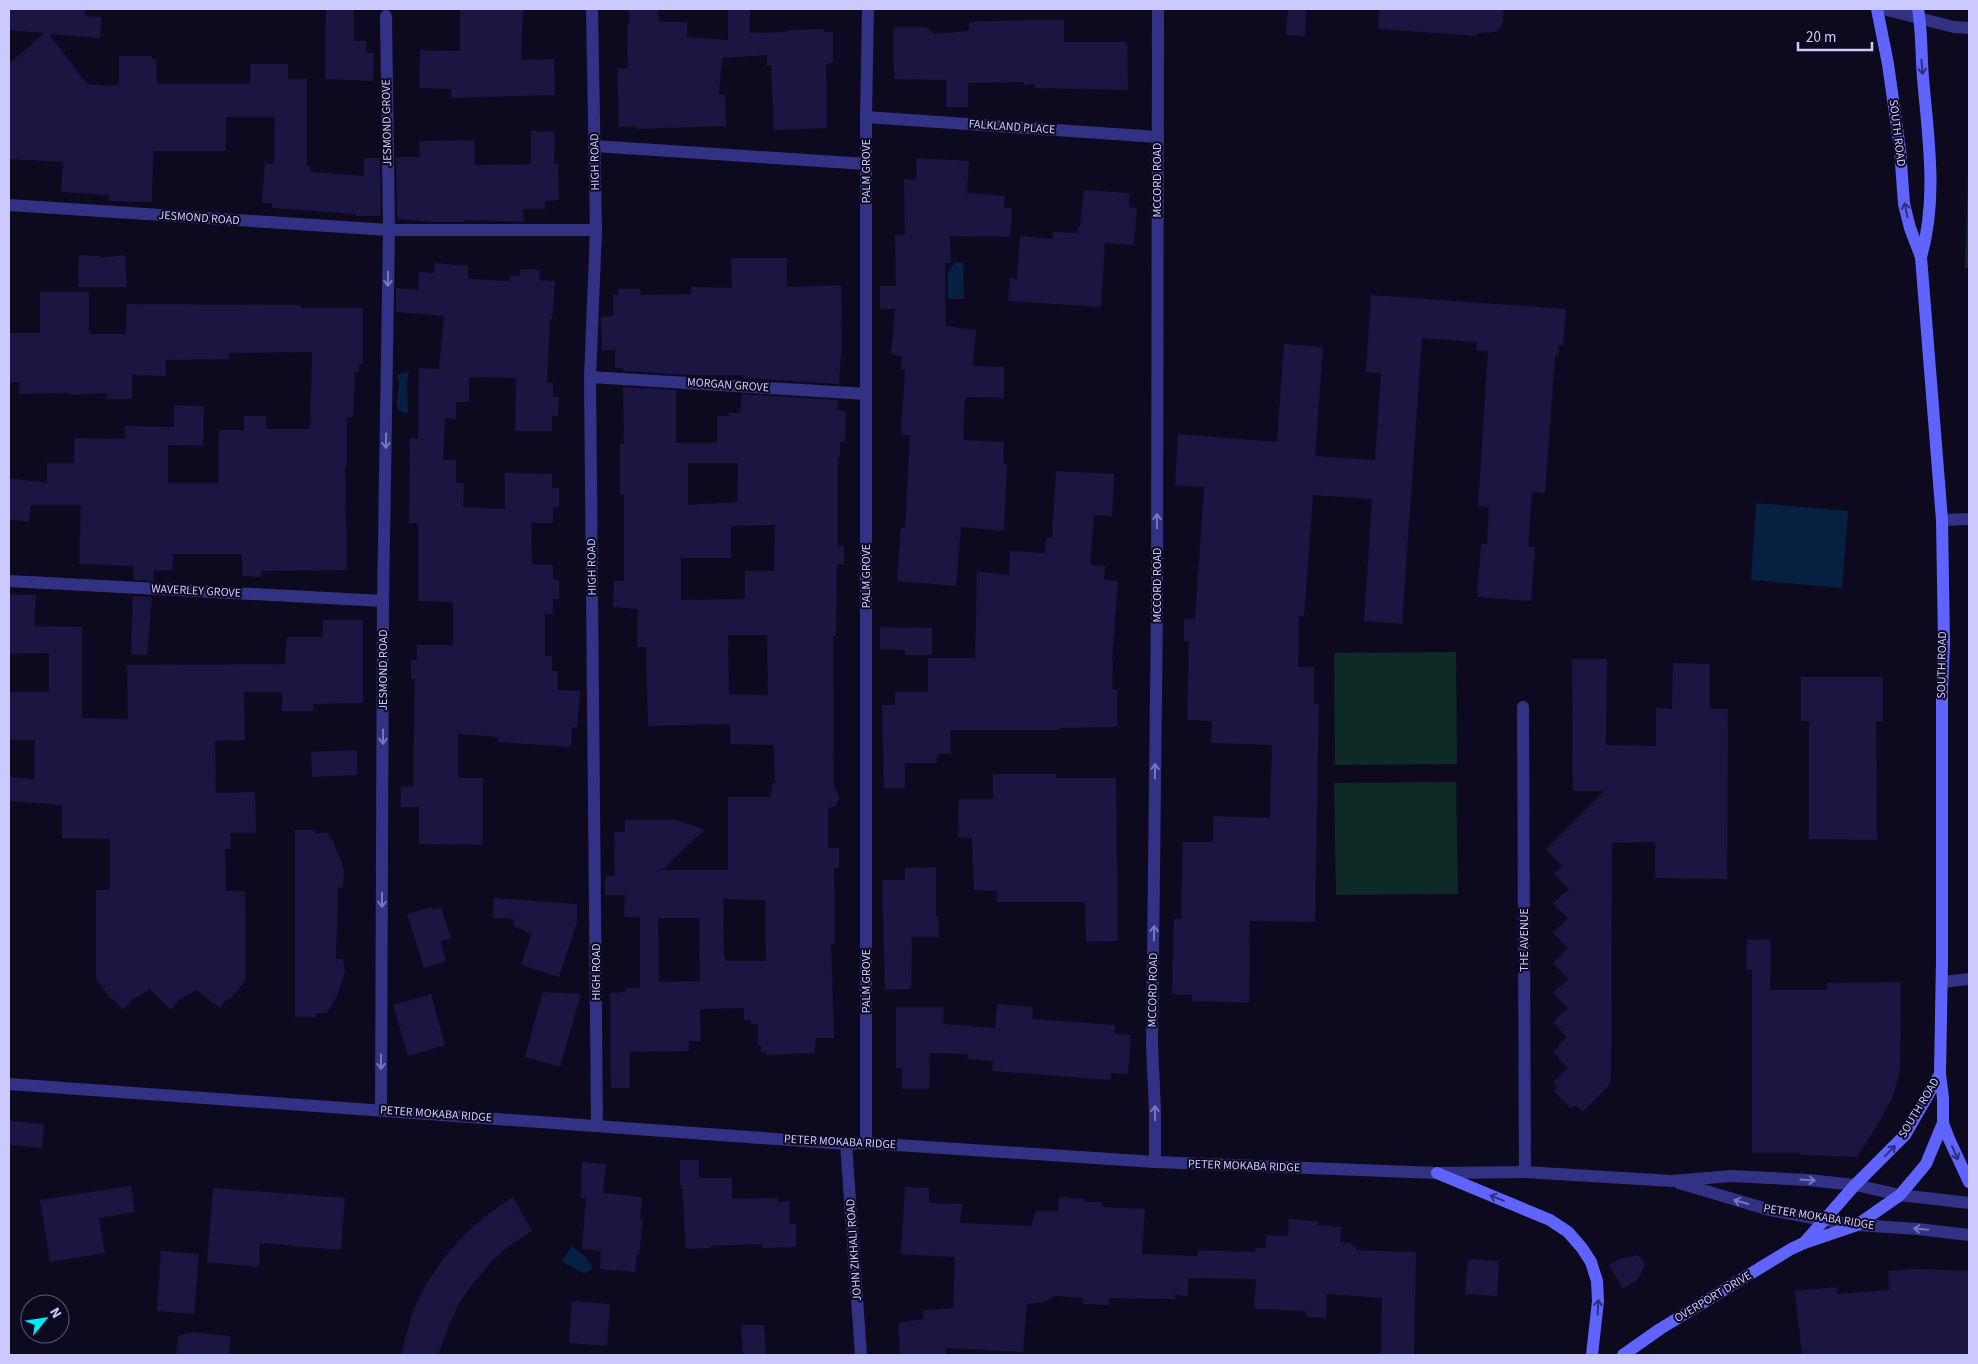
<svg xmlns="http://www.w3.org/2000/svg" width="1978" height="1364" font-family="'Source Sans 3',sans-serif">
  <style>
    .green { fill: #0d2a27 }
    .water { fill: #062042 }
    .building { fill: #1b1542; fill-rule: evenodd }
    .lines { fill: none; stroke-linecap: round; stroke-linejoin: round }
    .minor { stroke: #313283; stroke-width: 12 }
    .tertiary { stroke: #313283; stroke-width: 12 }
    .secondary { stroke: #6064ff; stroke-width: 12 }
    .oneway { stroke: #2e2e79 }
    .oneway2 { stroke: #7776bb }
    .labels { text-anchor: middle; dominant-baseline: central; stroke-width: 4; stroke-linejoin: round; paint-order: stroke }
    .street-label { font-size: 12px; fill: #ccc9ff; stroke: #0d0a1f }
  </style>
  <rect width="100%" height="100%" fill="#0d0a1f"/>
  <g class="green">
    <path d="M1969,146V268H1965Z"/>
    <path d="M1456,652L1457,764L1335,765L1334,653Z"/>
    <path d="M1456,782L1458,894L1336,895L1334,783Z"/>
  </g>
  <g class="water">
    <path d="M955,262L963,263L964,299H948V272Z"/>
    <path d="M409,371L407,383L408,413C389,413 400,393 399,383C399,380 397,378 397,375Z"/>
    <path d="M1756,503L1848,511L1842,588L1751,580Z"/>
    <path d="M571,1246L585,1256L592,1268L591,1270L584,1273L562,1262Z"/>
  </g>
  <g class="building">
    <path d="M9,9H86L85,16L102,17L100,38L49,34L87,84L119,86V56H152V59H156L157,84H250V64H288V79H307V166H311L310,172L364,176V158H380L381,216H356V214L272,208V203H262L265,163L274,164L275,117H226V151H153L152,202L109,201V195L61,192L63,162L9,159V64L44,33L9,30Z"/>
    <path d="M326,9H354V41H366V53H374L373,81L325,79Z"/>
    <path d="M460,9H523L521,60L554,59L555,95L451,98V89L419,88L420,50L460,51Z"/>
    <path d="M629,9H658L659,22H687V37L728,40V10H750V33L787,32V30L824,29V32H833V63L826,64L827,128L774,130L771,65L767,66V55L722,58L719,95L725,94L726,126L636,129L635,126L619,127L617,68L628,69L627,23H630Z"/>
    <path d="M1288,9H1306L1305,36L1286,35Z"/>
    <path d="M1379,9H1503V22L1500,28L1495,32L1477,33V36L1378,29Z"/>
    <path d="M1023,20H1064V42H1127L1128,90L1035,88V84L1024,85V82L968,83V107H946V80L894,79L893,27H923L928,28L934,34L969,31V22Z"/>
    <path d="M531,131L555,132L554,164H558L559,200L545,201V209H523L524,222L464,220V222H433L397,219L396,157H420L419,141L474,140L475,165L531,164Z"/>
    <path d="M917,158L969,161L967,193L1005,196L1004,208H1012L1010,237L950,236L951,263H945L946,326L976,330L973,366L1004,367V398L965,397L963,440L1004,442L1003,464H1007L1004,531L961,527L956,586L897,581L901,528H905L910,435H901L905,371L901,368L902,356L891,355L895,309H880V286H896L895,235H905L904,179L916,180Z"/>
    <path d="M1084,190L1129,193V207L1137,208L1134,245L1105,243L1101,307L1008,301L1010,278L1017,279L1020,236L1053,239V232L1078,233V227H1080Z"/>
    <path d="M79,255L100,256V258L125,255L127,287H78Z"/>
    <path d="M731,258H787V287L841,285L842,338L839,384L743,378L744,375H693L623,371V368H615V350H602L601,317L613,316V295H618V289H640L641,295L691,294V287L732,288Z"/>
    <path d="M435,263L468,266V279L510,281V276H520V269L540,270L539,280L555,281L552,319H550L547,383H553V397H559L558,416H552V431H515L516,378L469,377V402H456V419L445,418L443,460H456V483H464L463,507L505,509V473L552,474V488H559V507H553V523H531L532,564L553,565V579L559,580V599H553V614H545V656H552V671H558V690L580,691L577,728L572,727L571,747L498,742V737L458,734V778H483V845L419,844V807H401V786L413,787L415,679H411V660H417V645H453V602L418,601V523H409L410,438L418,439L419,368L439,369L444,316L396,312V288L418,290L419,272L434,273Z"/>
    <path d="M40,292H89V334H126L127,304L301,305V308H363V364H359V372H355L353,417H347V466H345L347,570L261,571V577L242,576V554H173L172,571L154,570L153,581L133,580L134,566L79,564L81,505H31L29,522L9,519V478L47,483V463H74V438L125,439V426L174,427V405L204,406L203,446L168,445V483H218L219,430H244V416H266V429H310L312,352L229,353V359L166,360V376L132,375V399H106L107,393L69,395V393L18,394L20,382H9V333H40Z"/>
    <path d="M1371,295L1566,309L1563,346L1559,345L1558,356H1555L1545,493L1532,492L1528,547H1535L1531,601L1477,597L1481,544H1487L1489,507L1478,506L1488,351L1476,350L1477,342L1422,338L1402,624L1364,621L1372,499L1313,495L1304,617L1299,616L1298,667H1314V704H1319L1315,922L1250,921L1249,1003L1192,1001V995L1172,994L1174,919H1181L1183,842H1213V816L1270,818L1272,745L1211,743L1212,721L1187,720L1189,641H1184V619H1195L1204,487L1175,485L1178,434L1277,442L1284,344L1323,347L1315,456L1375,460L1381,373L1366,372Z"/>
    <path d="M623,387L676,390V443H717V416H729V413H740L742,394L838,400L837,410L846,411L845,442H840V457H838V546H844V565L837,564L836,636H833L834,785L839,798L836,805L828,809V848H839V868H834L835,944H831L834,1038H816L814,1053L766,1055V1052H761V1045H758V1024H751V1020H744V1008L700,1009L701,1041H689V1051L630,1052V1088H611L610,993L626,992V988H640V917H624L625,895H605V876H615L614,832H625V820H678L686,823L704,830L662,870H728V797H771L772,783H775L774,745L730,744V724L648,726L646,647H637L638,609L613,607L614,581H624V495H620V444H624ZM688,463H738L737,502L688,505ZM775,525L774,571H745V599L681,600V558H731V526ZM728,635H767L768,695L729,694ZM723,899L765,900L766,961H726L724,955ZM658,918H699L700,981L659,982Z"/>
    <path d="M1056,471L1114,474L1112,516L1094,515L1090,565L1105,566L1104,580L1118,581L1112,660H1113L1112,689H1117V727L1060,728V730H950L951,754H937V763H905V788H884L882,705H895V692H928V658H975L977,571L1009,575L1010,551L1045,553L1046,538H1052Z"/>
    <path d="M9,594L36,595L34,626L82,627V718L128,719L127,665L285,664L287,637H323V620H363V703L313,704V711H282V692H244L245,740L215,741L216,793L255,792L256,833H230L231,849H225L226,891H245L246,979L233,996L225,1001L220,1008L196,990L179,1000L171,1010L150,989L132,1000L123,1010L115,1001L109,997L96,978V890H110V839L62,838V805L9,801V777L34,779L35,740H9V692H49V653L9,654Z"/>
    <path d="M133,596L152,597L147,655L131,654Z"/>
    <path d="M880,627L932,628V655H905V650L880,649Z"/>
    <path d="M1572,659H1607L1606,745L1656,746V708L1672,709L1673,663L1710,664V709H1728L1727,879L1655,878V842L1612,843L1611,1083L1582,1112L1576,1105L1571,1109L1554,1091L1558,1087L1553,1082L1568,1068L1553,1052L1567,1037L1553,1022L1568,1008L1553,993L1568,979L1553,963L1568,948L1553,933L1568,918L1553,903L1569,889L1554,874L1562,866L1546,849L1604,791H1573Z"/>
    <path d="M1801,677H1883V721H1876L1877,840L1809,839V721H1801Z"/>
    <path d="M357,750V775L312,777L311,752Z"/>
    <path d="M993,774H1056V778H1116L1118,941L1086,942L1085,902H997V891L974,890L972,838L958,837L959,799H993Z"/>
    <path d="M295,830H315V833H327L333,841L344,869L343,888L338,887L336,959H343L345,972L336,998L327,1013H316V1017H295Z"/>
    <path d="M936,867V916H938L939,937H912L911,989L885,990L882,880H905V868Z"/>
    <path d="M494,898L577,904V922L559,977L521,965L532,934L513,926L514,919L493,918Z"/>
    <path d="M431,907L432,910L441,907L451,938L441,941L446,961L424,968L407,914Z"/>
    <path d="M1747,939L1771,940L1770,990H1827V983L1901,982L1900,1068L1894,1094L1881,1119L1857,1157L1801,1155V1153H1752V970H1746Z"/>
    <path d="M543,992L581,994L560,1067L525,1057Z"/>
    <path d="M431,994L445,1045L408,1056L393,1005Z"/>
    <path d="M997,1004L1033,1007L1032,1019L1115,1025L1114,1034L1131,1035L1128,1074L1111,1073V1080L992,1071L993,1061L967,1059L968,1054L930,1053L929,1089H902V1068H896V1007H944L943,1024L995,1028Z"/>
    <path d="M9,1121L44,1124L42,1148L9,1145Z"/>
    <path d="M680,1160H699V1178H732V1199L778,1198V1202L789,1201L790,1224H796V1247L763,1248L762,1244L711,1246V1248L686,1249L682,1185H680Z"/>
    <path d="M582,1162L606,1164L603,1193L642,1197L640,1219H643L639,1254H637L635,1272L600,1269L601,1251L582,1249L586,1198H581Z"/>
    <path d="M131,1186L135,1212L99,1218L105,1253L50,1262L40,1200Z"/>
    <path d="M905,1187L929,1188V1203L962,1204L960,1223L1031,1226L1036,1211H1058L1059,1197L1085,1199V1202H1102V1207L1145,1209L1142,1254L1198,1256V1250L1255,1252V1248H1265L1266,1235L1288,1236L1289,1219L1318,1221L1317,1225L1341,1227L1340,1242L1351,1243V1245L1356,1246V1250L1416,1252L1414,1355H1381L1382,1298L1327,1294L1326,1318L1306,1317V1311L1254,1309L1256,1279L1188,1278V1296L1175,1295V1299L1109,1298V1305L1083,1304V1298L1055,1296L1043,1302L1027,1304L1023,1352L946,1348V1355H900L898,1323L924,1319L923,1310L953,1308L955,1257L901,1254Z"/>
    <path d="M213,1188L345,1198L341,1250L260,1243L259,1267L207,1262Z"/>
    <path d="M513,1197L532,1231L510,1245L491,1262L474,1282L460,1302L449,1325L438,1355H401L413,1310L427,1283L444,1258L464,1235L487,1215Z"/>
    <path d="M161,1251L199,1254L194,1314L157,1311Z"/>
    <path d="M1638,1255L1645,1264L1643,1270L1637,1280L1623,1289L1609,1265L1619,1259Z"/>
    <path d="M1468,1259L1499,1261L1497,1296L1465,1294Z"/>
    <path d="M1914,1269L1969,1271V1355H1802L1795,1291L1836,1287L1837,1294L1889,1290L1888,1271Z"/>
    <path d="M572,1301L610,1304L607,1346L569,1343Z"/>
    <path d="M741,1325H764L766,1355H743Z"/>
    <path d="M192,1332L231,1336L229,1355H176L178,1336Z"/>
  </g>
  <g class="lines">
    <g class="minor">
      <path d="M592,9L596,230L590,377L597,1126"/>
      <path d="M1883,9L1954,27L1969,28"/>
      <path d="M866,117L1158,137"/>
      <path d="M594,146L866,164"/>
      <path d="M9,205L389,230H596"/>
      <path d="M590,377L866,394"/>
      <path d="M1942,520L1969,519"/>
      <path d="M9,581L383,601"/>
      <path d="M1523,707L1525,1172"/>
      <path d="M1942,982L1969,979"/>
      <path d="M381,1110L383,601L389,230L386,16"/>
      <path d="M866,1143V117L868,9"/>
      <path d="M846,1144L861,1355"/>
      <path d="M1155,1162V1112L1152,1045L1157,608L1158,9"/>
    </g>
    <g class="tertiary">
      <path d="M9,1084L846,1144L866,1143L1155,1162L1437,1173L1525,1172L1672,1181L1731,1176L1808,1180L1855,1185L1900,1195L1969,1203"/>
      <path d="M1679,1183L1770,1210L1823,1220L1857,1225L1918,1229L1969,1235"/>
    </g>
    <g class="secondary">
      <path d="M1918,9C1922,31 1921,55 1923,78C1928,137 1938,198 1921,257"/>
      <path d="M1943,1123L1949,1139L1969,1182"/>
      <path d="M1437,1173L1550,1220L1568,1232L1582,1248L1591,1262L1597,1281L1598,1301L1592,1355"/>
      <path d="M1804,1243L1855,1185L1905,1135L1940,1074"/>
      <path d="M1623,1355L1660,1329L1791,1249L1804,1243L1857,1225L1900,1195L1926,1164L1943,1123V1098L1940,1074L1942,960V690L1944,643L1942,520L1921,257L1910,228L1904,204L1900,149L1888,64L1877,9"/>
    </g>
  </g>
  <defs><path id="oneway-shaft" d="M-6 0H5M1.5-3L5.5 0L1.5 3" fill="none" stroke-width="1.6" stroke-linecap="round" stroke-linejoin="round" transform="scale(1.25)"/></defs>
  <g class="oneway">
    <use href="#oneway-shaft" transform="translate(1922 67) rotate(85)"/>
    <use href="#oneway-shaft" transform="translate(1906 210) rotate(-101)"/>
    <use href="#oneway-shaft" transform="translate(1890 1151) rotate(-46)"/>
    <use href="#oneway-shaft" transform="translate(1955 1153) rotate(66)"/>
    <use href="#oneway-shaft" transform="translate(1497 1198) rotate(-158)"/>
    <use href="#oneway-shaft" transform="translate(1598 1307) rotate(-87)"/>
  </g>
  <g class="oneway2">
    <use href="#oneway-shaft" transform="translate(388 279) rotate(91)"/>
    <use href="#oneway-shaft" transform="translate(386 441) rotate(91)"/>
    <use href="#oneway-shaft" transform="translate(1157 521) rotate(-90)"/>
    <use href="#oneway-shaft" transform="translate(383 737) rotate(90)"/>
    <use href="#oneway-shaft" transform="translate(1155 771) rotate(-89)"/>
    <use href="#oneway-shaft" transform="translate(382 900) rotate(90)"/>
    <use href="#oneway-shaft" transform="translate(1154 933) rotate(-89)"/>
    <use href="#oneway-shaft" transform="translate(381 1062) rotate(90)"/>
    <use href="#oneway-shaft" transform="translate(1155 1113) rotate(-91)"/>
    <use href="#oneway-shaft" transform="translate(1808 1180) rotate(4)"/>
    <use href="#oneway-shaft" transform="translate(1741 1202) rotate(-164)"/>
    <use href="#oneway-shaft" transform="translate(1921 1229) rotate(-175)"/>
  </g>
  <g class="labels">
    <g class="street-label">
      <text transform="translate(387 123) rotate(-91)">JESMOND GROVE</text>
      <text transform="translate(1012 127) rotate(4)">FALKLAND PLACE</text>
      <text transform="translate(1897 133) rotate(83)">SOUTH ROAD</text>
      <text transform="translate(595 162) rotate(-91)">HIGH ROAD</text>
      <text transform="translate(866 171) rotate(-90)">PALM GROVE</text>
      <text transform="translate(1157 180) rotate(-90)">MCCORD ROAD</text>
      <text transform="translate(199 218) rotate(4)">JESMOND ROAD</text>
      <text transform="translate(728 385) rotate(4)">MORGAN GROVE</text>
      <text transform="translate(592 567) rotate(-91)">HIGH ROAD</text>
      <text transform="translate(866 576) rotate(-90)">PALM GROVE</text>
      <text transform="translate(1157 585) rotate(-90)">MCCORD ROAD</text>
      <text transform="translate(196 591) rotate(3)">WAVERLEY GROVE</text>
      <text transform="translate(1942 665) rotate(-89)">SOUTH ROAD</text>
      <text transform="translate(383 670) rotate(-90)">JESMOND ROAD</text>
      <text transform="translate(1524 940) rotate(-90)">THE AVENUE</text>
      <text transform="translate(596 972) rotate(-90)">HIGH ROAD</text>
      <text transform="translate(866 981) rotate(-90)">PALM GROVE</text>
      <text transform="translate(1153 990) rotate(-89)">MCCORD ROAD</text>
      <text transform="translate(1919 1108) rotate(-59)">SOUTH ROAD</text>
      <text transform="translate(436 1114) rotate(4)">PETER MOKABA RIDGE</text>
      <text transform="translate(840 1142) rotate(3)">PETER MOKABA RIDGE</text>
      <text transform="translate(1244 1166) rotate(2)">PETER MOKABA RIDGE</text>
      <text transform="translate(1819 1217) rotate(9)">PETER MOKABA RIDGE</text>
      <text transform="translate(854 1250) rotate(-94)">JOHN ZIKHALI ROAD</text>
      <text transform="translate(1713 1297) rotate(-31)">OVERPORT DRIVE</text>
    </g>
  </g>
  <rect width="1978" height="1364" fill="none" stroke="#ccc9ff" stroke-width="20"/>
  <g transform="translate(45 1319) rotate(60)"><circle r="24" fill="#0d0a1f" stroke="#595679"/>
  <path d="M0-4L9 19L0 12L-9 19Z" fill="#00e9f4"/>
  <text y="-8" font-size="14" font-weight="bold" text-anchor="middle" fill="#ccc9ff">N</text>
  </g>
  <path d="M1798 42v8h74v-8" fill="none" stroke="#ccc9ff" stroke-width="2.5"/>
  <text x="1806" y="42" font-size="15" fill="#ccc9ff" stroke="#0d0a1f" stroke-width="4" paint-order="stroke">20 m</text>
</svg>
